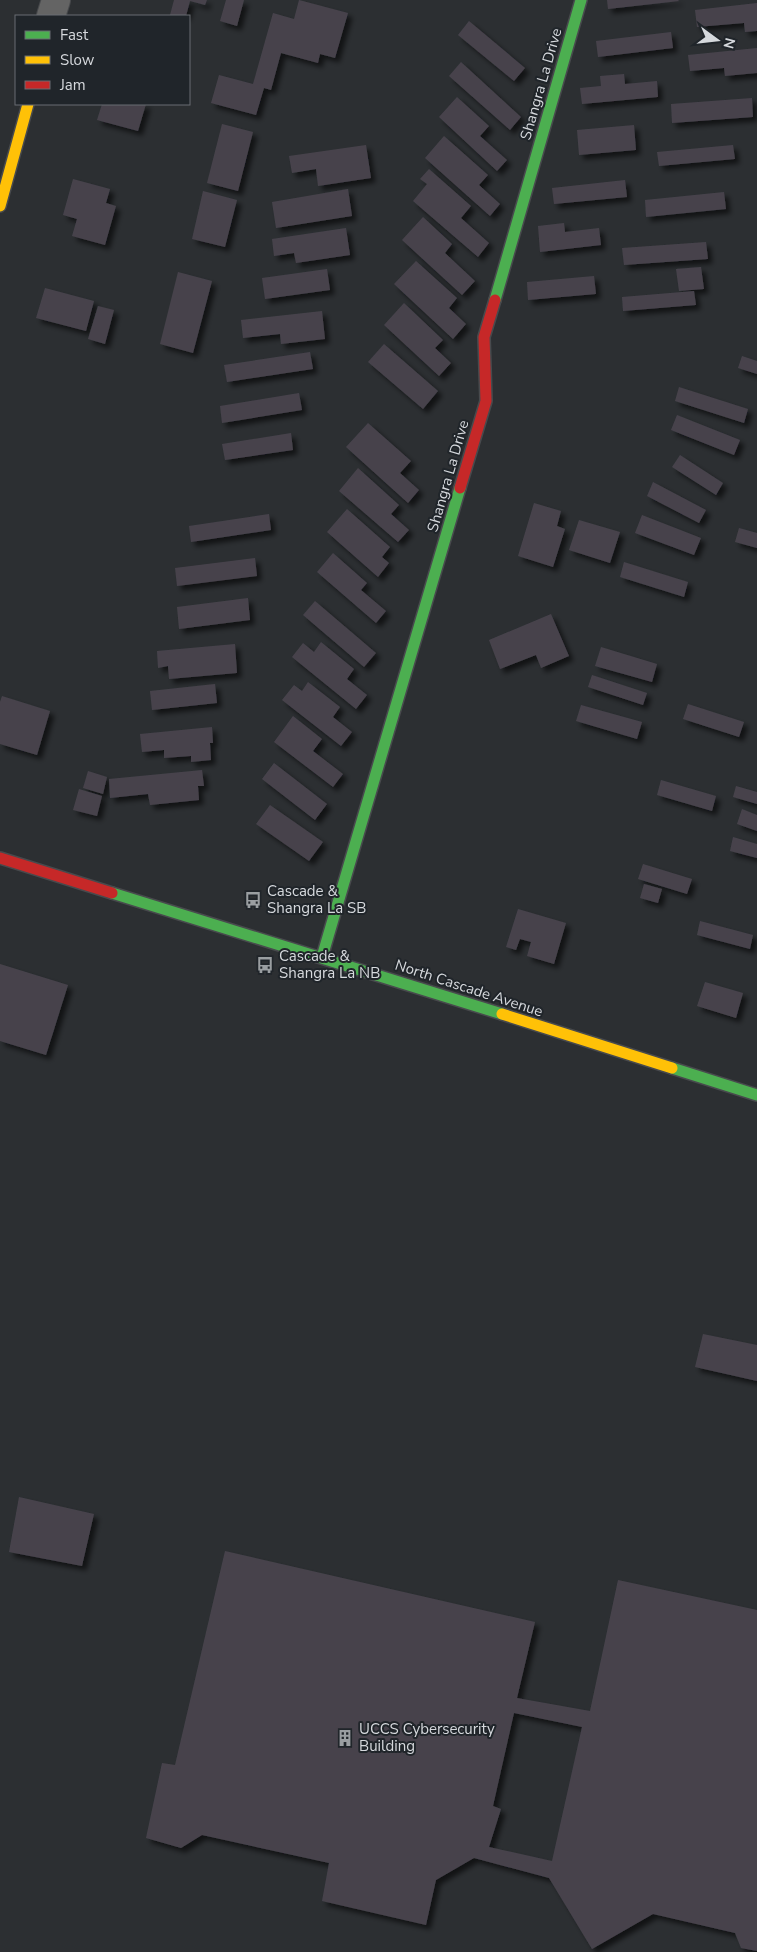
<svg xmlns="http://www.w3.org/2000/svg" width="757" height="1952" font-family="'Nunito Sans',sans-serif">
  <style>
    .building { fill: #47434c; fill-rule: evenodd; filter: url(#shadow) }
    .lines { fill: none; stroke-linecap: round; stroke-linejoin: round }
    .street-casing { stroke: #484a4d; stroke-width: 30 }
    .fast-casing { stroke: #484a4d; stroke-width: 14 }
    .slow-casing { stroke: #484a4d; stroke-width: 14 }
    .jam-casing { stroke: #484a4d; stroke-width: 14 }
    .street { stroke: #646464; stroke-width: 28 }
    .fast { stroke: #4caf50; stroke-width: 11 }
    .slow { stroke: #ffc107; stroke-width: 11 }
    .jam { stroke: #c62828; stroke-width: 11 }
    .labels { text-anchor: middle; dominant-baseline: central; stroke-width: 4; stroke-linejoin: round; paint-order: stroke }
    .street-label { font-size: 15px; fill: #d6d9dd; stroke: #20252a }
    .poi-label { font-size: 15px; fill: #d6d9dd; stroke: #20252a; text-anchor: start }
  </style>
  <defs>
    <filter id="shadow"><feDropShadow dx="4.5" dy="4.5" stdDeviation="2.5" flood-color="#0009"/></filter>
  </defs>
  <rect width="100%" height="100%" fill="#2c2f32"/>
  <g class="building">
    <path d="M174,0H207L205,5L190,1L186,16L170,15Z"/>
    <path d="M226,0H244L237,26L220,21Z"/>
    <path d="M299,0L348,13L335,58L320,54L318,63L281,53L271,90L264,88L256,115L211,103L219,75L253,84L273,13L294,19Z"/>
    <path d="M607,0H678L679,1L608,9Z"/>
    <path d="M757,3V31L745,32L744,23L697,27L695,10Z"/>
    <path d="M469,21L525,68L514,81L458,35Z"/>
    <path d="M671,32L673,48L598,57L596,41Z"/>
    <path d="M757,48V73L725,76L724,68L690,71L688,55Z"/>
    <path d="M461,62L521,117L510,130L449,76Z"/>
    <path d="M624,74L625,84L657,81L658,97L582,104L580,88L601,86L600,76Z"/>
    <path d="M457,97L489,126L480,136L507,160L497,171L439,117Z"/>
    <path d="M752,98L753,117L672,123L671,104Z"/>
    <path d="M102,104H146L138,131L97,120Z"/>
    <path d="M222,124L253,132L238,191L207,183Z"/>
    <path d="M634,125L636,150L579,155L577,130Z"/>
    <path d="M444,136L488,175L479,185L500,204L490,216L425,158Z"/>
    <path d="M366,145L371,178L318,186L316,169L292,173L289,156Z"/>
    <path d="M733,145L735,159L659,166L657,152Z"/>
    <path d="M429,169L471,206L461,218L489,243L478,257L413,201L427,184L420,179Z"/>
    <path d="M73,179L110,189L106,203L116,206L105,245L72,236L77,219L63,215Z"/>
    <path d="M625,180L627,197L554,204L552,188Z"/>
    <path d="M348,189L352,216L276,228L272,202Z"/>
    <path d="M203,191L237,200L225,247L192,239Z"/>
    <path d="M724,192L726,209L646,217L645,200Z"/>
    <path d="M423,217L452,244L445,253L475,281L462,295L402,240Z"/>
    <path d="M564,223L565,232L599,228L601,245L540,252L538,226Z"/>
    <path d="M346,228L350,255L296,263L294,253L274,256L272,239Z"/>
    <path d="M706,242L708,259L624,265L622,248Z"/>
    <path d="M416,261L457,298L449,308L466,324L453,339L394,284Z"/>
    <path d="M701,267L704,289L679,291L676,269Z"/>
    <path d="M327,269L330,290L265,299L262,278Z"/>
    <path d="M178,272L212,281L193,353L160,344Z"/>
    <path d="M594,276L596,294L528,300L527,282Z"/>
    <path d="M45,288L94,301L86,331L36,318Z"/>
    <path d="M694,291L696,305L623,311L622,297Z"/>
    <path d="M404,303L443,340L435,348L451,363L439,376L384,325Z"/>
    <path d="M98,306L114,310L105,344L88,339Z"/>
    <path d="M322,311L325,339L281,344L280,334L243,338L241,320Z"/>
    <path d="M384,344L438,391L423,409L368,362Z"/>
    <path d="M310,352L313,369L227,382L224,365Z"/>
    <path d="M742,356L757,361V374L738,368Z"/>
    <path d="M679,387L748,409L744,423L675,401Z"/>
    <path d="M299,393L302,410L222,423L220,406Z"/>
    <path d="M677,415L740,440L734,455L671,430Z"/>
    <path d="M368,423L411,461L400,473L419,490L408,503L346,447Z"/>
    <path d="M291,433L293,450L225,460L222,444Z"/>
    <path d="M680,455L723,483L716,495L672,467Z"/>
    <path d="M358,468L399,505L391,514L409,530L398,542L339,491Z"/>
    <path d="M653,482L706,510L699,523L647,496Z"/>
    <path d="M534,503L561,511L557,526L565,529L553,567L518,556Z"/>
    <path d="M347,509L390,547L382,557L389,563L378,577L327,532Z"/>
    <path d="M269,514L271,530L191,542L189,526Z"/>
    <path d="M642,515L701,538L694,555L635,533Z"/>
    <path d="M579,520L620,532L610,563L569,550Z"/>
    <path d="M739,528L757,533V548L735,542Z"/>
    <path d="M333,553L367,583L361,590L386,611L376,623L317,572Z"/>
    <path d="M255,558L257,576L177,586L175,568Z"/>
    <path d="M624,562L688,582L684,597L620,577Z"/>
    <path d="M248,598L250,620L179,629L177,607Z"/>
    <path d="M315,601L376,653L364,667L303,615Z"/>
    <path d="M551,614L569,656L541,668L536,655L500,669L489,640Z"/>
    <path d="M321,642L354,669L347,679L367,695L356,709L292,657L303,643L314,652Z"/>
    <path d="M235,644L237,673L169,679L168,666L158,668L157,651Z"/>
    <path d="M601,647L657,664L652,682L595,666Z"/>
    <path d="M592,675L647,693L643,705L588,687Z"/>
    <path d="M308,682L340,707L333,717L352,732L341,746L282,700L294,685L302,691Z"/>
    <path d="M215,684L217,703L152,710L150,691Z"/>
    <path d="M2,696L50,711L37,755L0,744V702Z"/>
    <path d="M688,704L744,722L739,737L683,719Z"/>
    <path d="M581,705L642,722L637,739L576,721Z"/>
    <path d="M293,716L322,739L313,751L343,774L333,787L274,742Z"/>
    <path d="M212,727L213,743H210L211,760L191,762V756L164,758V750L142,752L140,734Z"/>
    <path d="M274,763L327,804L315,820L262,779Z"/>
    <path d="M202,770L204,786H198L199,800L150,805L148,794L110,798L109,779Z"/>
    <path d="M88,771L107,777L103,794L83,788Z"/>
    <path d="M661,780L716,796L712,811L657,795Z"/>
    <path d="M736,786L757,792V804L733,797Z"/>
    <path d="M79,789L102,796L97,816L73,810Z"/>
    <path d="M270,805L323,842L309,861L256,824Z"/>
    <path d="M742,809L757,815V831L737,824Z"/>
    <path d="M733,837L757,844V858L730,851Z"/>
    <path d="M643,864L692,879L687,894L638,879Z"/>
    <path d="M644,884L662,889L658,903L640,898Z"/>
    <path d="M518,909L566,923L554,964L527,956L531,942L520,939L516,950L506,947Z"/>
    <path d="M700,921L753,935L750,949L697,935Z"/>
    <path d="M0,964L68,985L46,1055L0,1041Z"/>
    <path d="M705,982L743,993L736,1018L697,1006Z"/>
    <path d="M703,1334L757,1345V1381L695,1367Z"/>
    <path d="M19,1497L94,1514L82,1566L9,1552Z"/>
    <path d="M225,1551L535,1622L517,1698L590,1711L618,1580L757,1610V1951L741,1948L735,1933L653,1914L592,1949L549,1878L474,1858L436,1880L426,1925L322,1901L329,1863L202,1835L181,1848L146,1838L162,1763L175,1765ZM514,1713L582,1727L552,1861L489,1847L501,1809L493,1806Z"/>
  </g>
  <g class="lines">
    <g class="street-casing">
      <path id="street" d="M51,16L56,0"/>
    </g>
    <g class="fast-casing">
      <g id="fast">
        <path d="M495,300L581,0"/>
        <path d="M112,893L502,1014"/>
        <path d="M322,957L460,488"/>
        <path d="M672,1068L757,1095"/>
      </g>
    </g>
    <g class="slow-casing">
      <g id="slow">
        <path d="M0,206L28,104"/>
        <path d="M502,1014L672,1068"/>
      </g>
    </g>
    <g class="jam-casing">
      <g id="jam">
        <path d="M460,488L486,401L484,337L495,300"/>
        <path d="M0,858L112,893"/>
      </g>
    </g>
    <use href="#street" class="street"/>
    <use href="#fast" class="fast"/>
    <use href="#slow" class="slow"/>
    <use href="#jam" class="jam"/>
  </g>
  <defs>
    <g id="bus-bare" transform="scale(1.35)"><path d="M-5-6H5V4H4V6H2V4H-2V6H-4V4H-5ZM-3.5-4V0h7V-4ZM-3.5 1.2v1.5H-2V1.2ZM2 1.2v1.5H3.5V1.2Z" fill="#9a9ea1" stroke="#20252a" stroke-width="2.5" paint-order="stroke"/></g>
    <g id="building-bare" transform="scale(1.35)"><path d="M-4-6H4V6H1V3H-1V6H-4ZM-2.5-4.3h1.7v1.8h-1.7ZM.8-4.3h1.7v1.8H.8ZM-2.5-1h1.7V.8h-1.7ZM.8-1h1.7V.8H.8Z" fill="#9a9ea1" stroke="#20252a" stroke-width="2.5" paint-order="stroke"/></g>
  </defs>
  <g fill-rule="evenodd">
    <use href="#bus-bare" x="253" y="900"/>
    <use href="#bus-bare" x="265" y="965"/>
    <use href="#building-bare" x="345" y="1738"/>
  </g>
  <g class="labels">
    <g class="street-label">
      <text transform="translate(541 84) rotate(-74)">Shangra La Drive</text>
      <text transform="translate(448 476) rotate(-74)">Shangra La Drive</text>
      <text transform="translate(469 988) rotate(18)">North Cascade Avenue</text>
    </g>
    <g class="poi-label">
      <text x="267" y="891">Cascade &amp;<tspan x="267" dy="17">Shangra La SB</tspan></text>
      <text x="279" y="956">Cascade &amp;<tspan x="279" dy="17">Shangra La NB</tspan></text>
      <text x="359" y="1729">UCCS Cybersecurity<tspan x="359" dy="17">Building</tspan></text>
    </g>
  </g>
  <rect x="15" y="15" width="175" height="90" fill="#20252a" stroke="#696d72"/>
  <rect x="25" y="31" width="25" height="8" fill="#4caf50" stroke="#696d72"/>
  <text x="60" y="40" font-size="15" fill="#d6d9dd">Fast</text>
  <rect x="25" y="56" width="25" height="8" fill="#ffc107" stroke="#696d72"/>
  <text x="60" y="65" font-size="15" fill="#d6d9dd">Slow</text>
  <rect x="25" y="81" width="25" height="8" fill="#c62828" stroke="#696d72"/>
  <text x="60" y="90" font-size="15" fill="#d6d9dd">Jam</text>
  <g transform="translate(717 40) rotate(105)" stroke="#20252a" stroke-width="4" paint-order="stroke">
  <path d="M0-4L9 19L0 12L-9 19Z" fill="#d6d9dd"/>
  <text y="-8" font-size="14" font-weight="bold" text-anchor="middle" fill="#d6d9dd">N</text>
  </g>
</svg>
